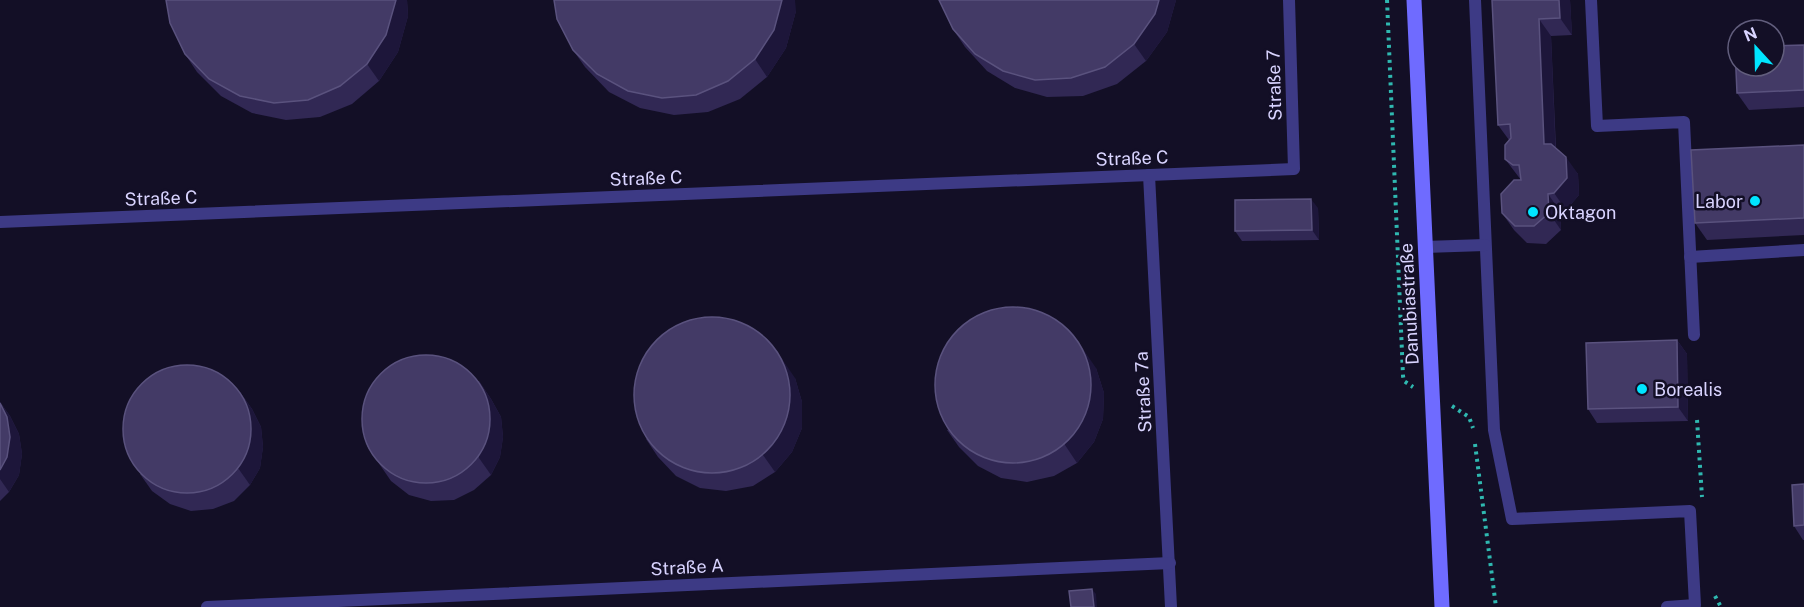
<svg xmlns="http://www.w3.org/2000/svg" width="1804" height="607" font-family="'Public Sans',sans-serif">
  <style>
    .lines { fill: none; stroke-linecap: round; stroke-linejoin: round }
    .path { stroke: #2fb8b0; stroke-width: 4; stroke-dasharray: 3 4.5; stroke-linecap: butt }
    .lane { stroke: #3d3a85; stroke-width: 12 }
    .secondary { stroke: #6f6bff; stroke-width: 15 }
    .wall { fill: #312854 }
    .shaded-wall { fill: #1d163a }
    .building { fill: #433a66; stroke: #5a527e; stroke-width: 1.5 }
    .poi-dot { fill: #00e5ff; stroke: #130f26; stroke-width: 2 }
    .labels { text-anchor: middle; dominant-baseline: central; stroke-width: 5; stroke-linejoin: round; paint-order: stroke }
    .street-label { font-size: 18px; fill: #d9d4ff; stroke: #130f26 }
    .poi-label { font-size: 18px; fill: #d9d4ff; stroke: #130f26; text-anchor: start }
  </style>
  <rect width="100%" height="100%" fill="#130f26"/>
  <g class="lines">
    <g class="path">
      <path d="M1387,0L1403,376L1404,381L1413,387"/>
      <path d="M1452,406L1469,417L1473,428"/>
      <path d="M1697,420L1702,497"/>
      <path d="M1475,444L1496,607"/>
      <path d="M1715,596L1721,607"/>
    </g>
    <g class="lane">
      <path d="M1475,0L1494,430L1512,519L1690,511L1695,605L1667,607"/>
      <path d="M1591,0L1597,126L1684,122L1694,335"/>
      <path d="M1149,175L1171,607"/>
      <path d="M0,222L1294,169L1289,0"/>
      <path d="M1425,247L1485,245"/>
      <path d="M1690,257L1804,250"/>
      <path d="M207,607L1170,563"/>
    </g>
    <path class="secondary" d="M1414,0L1442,607"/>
  </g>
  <g class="wall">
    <path d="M166,0H407L408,16L398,52L379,81L352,104L320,117L286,120L252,113L221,96L197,72L185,54Z"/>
    <path d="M939,0H1176L1167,32L1146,61L1117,84L1083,96L1047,97L1015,88L987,71L965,47L953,29Z"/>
    <path d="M1492,0H1570L1572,35L1551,36L1556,148L1578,174L1579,195L1566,210L1560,211L1561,230L1546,244L1527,243L1514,230L1502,213L1521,180L1505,159L1509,140L1498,125Z"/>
    <path d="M796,11L786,48L767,77L740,99L708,112L674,115L640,108L609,92L585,67L573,50Z"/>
    <path d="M1804,45V107L1749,110L1737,93Z"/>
    <path d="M1804,145V235L1707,240L1695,223Z"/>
    <path d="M1318,208L1319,240L1242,241L1235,231Z"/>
    <path d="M1677,340L1687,354L1688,421L1597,423L1588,409Z"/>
    <path d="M1096,368L1104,393L1103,419L1094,442L1077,463L1054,476L1027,482L1001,478L978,466L959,447L947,430Z"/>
    <path d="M795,378L802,402V428L792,452L775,472L753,486L726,491L700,488L676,476L658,457L646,439Z"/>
    <path d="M479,381L491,399L501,417L503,437L500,457L491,475L474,490L454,500L431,501L409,495L391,481L367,446Z"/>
    <path d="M240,392L252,409L261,427L263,447L260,468L250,485L234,501L213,509L191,511L170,504L152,491L140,474Z"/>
    <path d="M0,402L10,416L19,434L22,454L19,475L9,492L0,501Z"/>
    <path d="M1804,484V540H1803L1794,526Z"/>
  </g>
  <g class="shaded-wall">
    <path d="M396,0H407L408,16L398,52L379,81L367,64Z"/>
    <path d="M782,0H795L796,11L786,48L767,77L755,59Z"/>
    <path d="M1159,0H1176L1167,32L1146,61L1134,44Z"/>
    <path d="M1559,0H1570L1572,35L1560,18Z"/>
    <path d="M1539,19L1551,36L1556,161L1544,144Z"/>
    <path d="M1566,157L1578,174L1579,195L1566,210L1554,193Z"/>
    <path d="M1548,194L1560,211L1561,230L1549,213Z"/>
    <path d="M1311,199L1318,208L1319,240L1312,230Z"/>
    <path d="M1070,330L1096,368L1104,393L1103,419L1094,442L1077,463L1065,445Z"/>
    <path d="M769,340L795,378L802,402V428L792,452L775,472L763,455Z"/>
    <path d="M1677,340L1687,354L1688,421L1678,407Z"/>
    <path d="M479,381L491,399L501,417L503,437L500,457L491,475L479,458Z"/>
    <path d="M240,392L252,409L261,427L263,447L260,468L250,485L238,468Z"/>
    <path d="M0,402L10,416L19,434L22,454L19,475L9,492L0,479Z"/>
    <path d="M1092,589L1096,594L1097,607H1094Z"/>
  </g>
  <g class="building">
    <path d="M166,0H396L386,35L367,64L340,86L308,100L274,103L240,96L209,79L185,54L170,23Z"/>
    <path d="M554,0H782L774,30L755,59L728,81L696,95L662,98L628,91L597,74L573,50L557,19Z"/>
    <path d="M939,0H1159L1155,14L1134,44L1105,67L1071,78L1035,80L1003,71L975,54L953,29Z"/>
    <path d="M1492,0H1559L1560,18L1539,19L1544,144H1551L1566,157L1567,178L1554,193L1548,194L1549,213L1534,226H1515L1502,213L1501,194L1514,180H1521L1519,165H1513L1505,159V145L1511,138L1510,124L1498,125Z"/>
    <path d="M1804,45V90L1737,93L1735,48H1738V66H1774V46Z"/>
    <path d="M1804,145V218L1695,223L1691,150Z"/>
    <path d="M1311,199L1312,230L1235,231V200Z"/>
    <circle cx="1013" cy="385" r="78"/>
    <circle cx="712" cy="395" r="78"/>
    <path d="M1677,340L1678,407L1588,409L1586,343Z"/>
    <circle cx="426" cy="419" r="64"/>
    <circle cx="187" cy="429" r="64"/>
    <path d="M0,403L7,417L10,437L7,457L0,470Z"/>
    <path d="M1804,484V525L1794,526L1792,485Z"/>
    <path d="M1092,589L1094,607H1071L1069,591Z"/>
  </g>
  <g class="poi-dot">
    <circle cx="1755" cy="201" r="6"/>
    <circle cx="1533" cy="212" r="6"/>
    <circle cx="1642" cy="389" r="6"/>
  </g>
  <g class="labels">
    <g class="street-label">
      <text transform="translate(1274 85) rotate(-92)">Straße 7</text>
      <text transform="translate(1132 158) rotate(-2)">Straße C</text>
      <text transform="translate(646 178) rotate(-2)">Straße C</text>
      <text transform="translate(161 198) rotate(-2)">Straße C</text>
      <text transform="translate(1409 304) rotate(-93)">Danubiastraße</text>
      <text transform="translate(1143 392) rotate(-93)">Straße 7a</text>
      <text transform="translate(687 567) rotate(-3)">Straße A</text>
    </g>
    <g class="poi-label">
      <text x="1743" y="201" text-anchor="end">Labor</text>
      <text x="1545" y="212">Oktagon</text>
      <text x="1654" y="389">Borealis</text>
    </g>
  </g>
  <g transform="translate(1756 48) rotate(338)"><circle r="28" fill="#130f26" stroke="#625e7d" stroke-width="1.5"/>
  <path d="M0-4.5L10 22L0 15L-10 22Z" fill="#00e5ff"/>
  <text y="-9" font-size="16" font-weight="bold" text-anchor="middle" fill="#d9d4ff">N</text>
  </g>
</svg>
